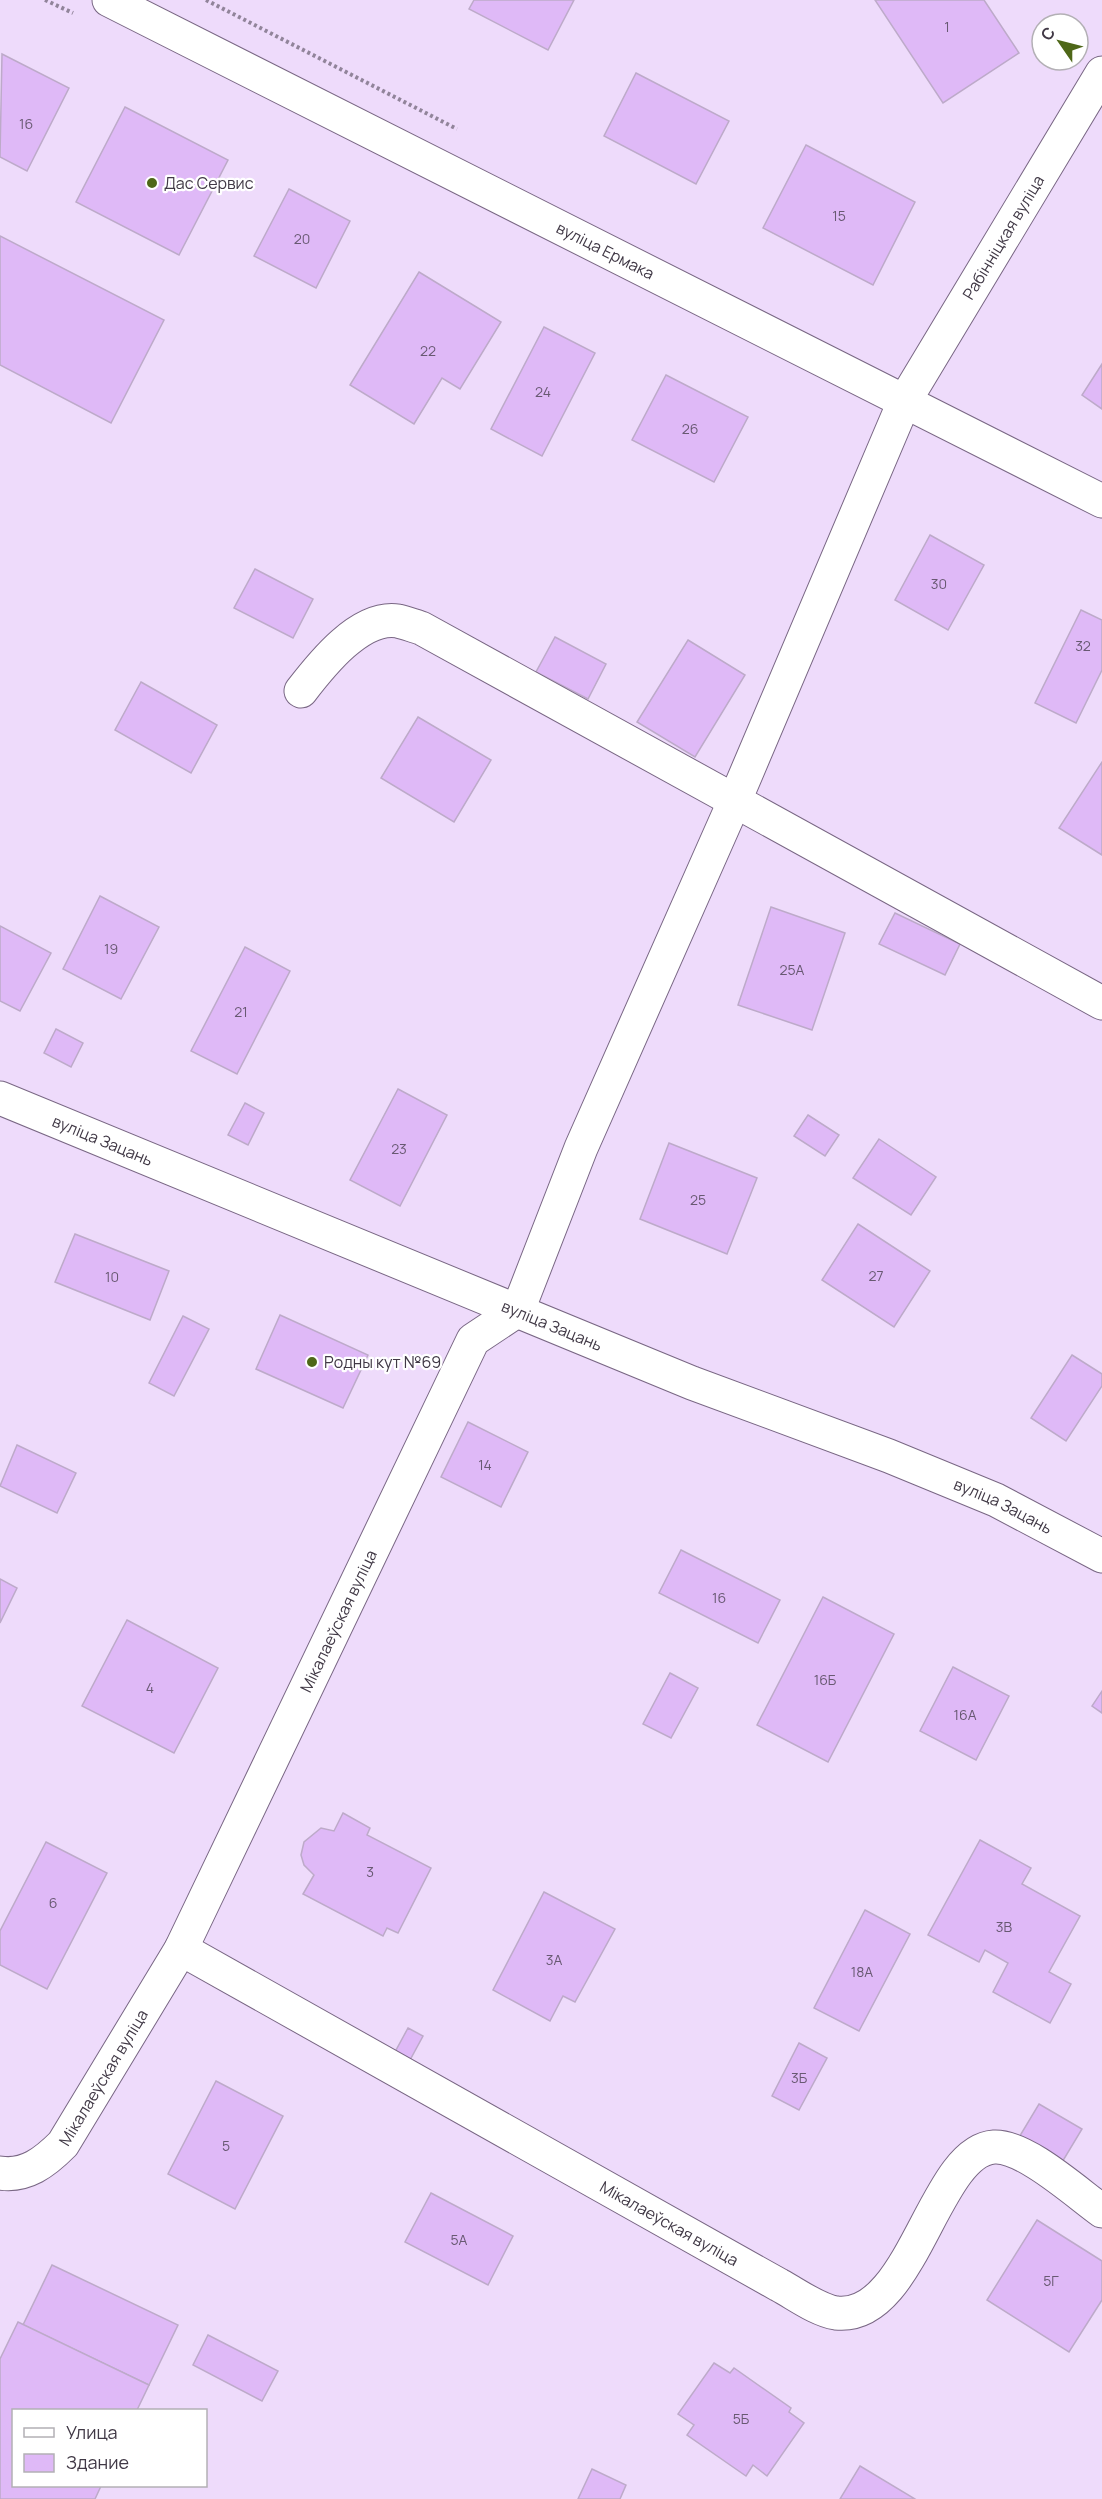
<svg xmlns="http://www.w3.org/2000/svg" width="1102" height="2499" font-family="Manrope,sans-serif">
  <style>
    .building { fill: #dfb9f7; stroke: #bdaac9; stroke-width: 1.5 }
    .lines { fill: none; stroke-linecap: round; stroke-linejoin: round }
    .minor-casing { stroke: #796784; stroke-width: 35 }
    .path { stroke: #91849a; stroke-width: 4; stroke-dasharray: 3 3; stroke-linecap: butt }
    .minor { stroke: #fff; stroke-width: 33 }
    .poi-dot { fill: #4e6718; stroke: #fff; stroke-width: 2 }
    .labels { text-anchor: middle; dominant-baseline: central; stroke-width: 4.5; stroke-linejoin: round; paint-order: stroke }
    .number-label { font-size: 14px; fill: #685972 }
    .poi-label { font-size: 16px; fill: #413946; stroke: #fff; text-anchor: start }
    .street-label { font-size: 16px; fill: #413946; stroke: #fff }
  </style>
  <rect width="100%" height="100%" fill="#eedbfb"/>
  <g class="building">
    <path d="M474,0H574L548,50L469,9Z"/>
    <path d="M875,0H984L1019,53L943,103Z"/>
    <path d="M2,54L69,88L27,171L0,157Z"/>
    <path d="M636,73L729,121L696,184L604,136Z"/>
    <path d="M125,107L228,160L179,255L76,202Z"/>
    <path d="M806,145L915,202L873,285L763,228Z"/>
    <path d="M289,189L350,221L316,288L254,256Z"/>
    <path d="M0,236L164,320L111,423L0,365Z"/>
    <path d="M419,272L501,322L460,389L442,378L414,424L350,385Z"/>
    <path d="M544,327L595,353L542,456L491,429Z"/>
    <path d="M1102,364V409L1082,395Z"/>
    <path d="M666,375L748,417L714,482L632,440Z"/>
    <path d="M930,535L984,565L948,630L895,600Z"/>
    <path d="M255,569L313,599L293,638L234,608Z"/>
    <path d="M1081,610L1102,620V670L1076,723L1035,703Z"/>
    <path d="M555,637L606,664L588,699L536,672Z"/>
    <path d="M688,640L745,675L695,757L637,722Z"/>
    <path d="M141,682L217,725L191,773L115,730Z"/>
    <path d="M418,717L491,760L454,822L381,778Z"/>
    <path d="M1102,762V855L1059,828Z"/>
    <path d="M100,896L159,927L121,999L63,969Z"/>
    <path d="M771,907L845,933L812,1030L738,1005Z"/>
    <path d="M895,913L960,944L945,975L879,944Z"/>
    <path d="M0,926L51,953L20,1011L0,1001Z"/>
    <path d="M245,947L290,971L237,1074L191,1051Z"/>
    <path d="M56,1029L83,1043L71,1067L44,1053Z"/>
    <path d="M398,1089L447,1115L400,1206L350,1180Z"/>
    <path d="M245,1103L264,1113L248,1145L228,1135Z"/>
    <path d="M808,1115L839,1135L825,1156L794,1136Z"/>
    <path d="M879,1139L936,1177L911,1215L853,1178Z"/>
    <path d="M669,1143L757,1178L727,1254L640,1219Z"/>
    <path d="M858,1224L930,1271L894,1327L822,1280Z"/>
    <path d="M75,1234L169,1271L150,1320L55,1282Z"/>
    <path d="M280,1315L368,1355L343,1408L256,1369Z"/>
    <path d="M183,1316L209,1329L174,1396L149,1383Z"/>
    <path d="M1072,1355L1102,1374V1386L1066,1441L1031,1418Z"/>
    <path d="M468,1422L528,1452L501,1507L441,1477Z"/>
    <path d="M17,1445L76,1473L57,1513L0,1486Z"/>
    <path d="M681,1550L780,1600L758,1643L659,1593Z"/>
    <path d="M0,1579L17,1588L0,1623Z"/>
    <path d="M823,1597L894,1634L828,1762L757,1725Z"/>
    <path d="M127,1620L218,1668L174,1753L82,1706Z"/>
    <path d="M953,1667L1009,1696L976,1760L920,1731Z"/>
    <path d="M670,1673L698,1688L671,1738L643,1724Z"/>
    <path d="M1102,1691V1713L1092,1706Z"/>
    <path d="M343,1813L370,1828L367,1835L431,1868L398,1933L387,1928L383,1936L303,1894L314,1875L304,1865L301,1855L304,1842L321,1828L334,1831Z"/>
    <path d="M980,1840L1031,1868L1022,1884L1080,1916L1049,1972L1071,1984L1050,2023L993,1992L1008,1963L985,1950L979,1962L928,1935Z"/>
    <path d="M46,1842L107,1873L47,1989L0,1965V1931Z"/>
    <path d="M544,1892L615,1929L575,2002L563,1996L550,2021L493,1990Z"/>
    <path d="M865,1910L910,1934L859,2031L814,2008Z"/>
    <path d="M408,2028L423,2036L410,2060L395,2052Z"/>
    <path d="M799,2043L827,2058L799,2110L772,2096Z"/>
    <path d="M216,2081L283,2116L235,2209L168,2174Z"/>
    <path d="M1039,2104L1082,2129L1061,2164L1018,2139Z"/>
    <path d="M431,2193L513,2236L488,2285L405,2242Z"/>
    <path d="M1037,2220L1102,2261V2300L1069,2352L987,2300Z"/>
    <path d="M52,2265L178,2325L149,2385L23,2325Z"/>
    <path d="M18,2322L149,2385L137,2410H14V2486H101L95,2499H0V2359Z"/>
    <path d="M208,2335L278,2371L262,2401L193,2365Z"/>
    <path d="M714,2363L730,2373L734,2368L791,2408L789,2412L804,2423L767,2476L753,2465L746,2476L687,2435L694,2425L678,2414Z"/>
    <path d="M860,2466L915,2499H840Z"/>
    <path d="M592,2469L626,2485L620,2499H578Z"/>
  </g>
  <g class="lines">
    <g class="minor-casing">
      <g id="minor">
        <path id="s1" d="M109,0L1102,501"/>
        <path d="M301,691C321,665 360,615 398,621C406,623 414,626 421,628L1102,1003"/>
        <path id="s2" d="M0,1098L692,1383L889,1456L996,1500L1102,1556"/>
        <path id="s3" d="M518,1310L581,1148L735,800L904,402L1102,73"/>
        <path id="s4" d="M181,1949L779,2285C796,2294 817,2310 836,2313C913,2322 933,2151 994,2147C1024,2145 1077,2193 1102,2211"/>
        <path id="s5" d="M0,2173C26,2177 45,2162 63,2144L181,1949L473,1340L518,1310"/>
      </g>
    </g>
    <g class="path">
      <path d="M45,0L73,13"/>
      <path d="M206,0L457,129"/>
    </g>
    <use href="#minor" class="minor"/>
  </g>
  <g class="poi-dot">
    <circle cx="152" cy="183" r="6"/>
    <circle cx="312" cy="1362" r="6"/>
  </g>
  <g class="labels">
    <g class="number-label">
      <text x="947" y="26">1</text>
      <text x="26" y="123">16</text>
      <text x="839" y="215">15</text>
      <text x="302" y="238">20</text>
      <text x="428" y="350">22</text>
      <text x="543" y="391">24</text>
      <text x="690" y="428">26</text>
      <text x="939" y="583">30</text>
      <text x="1083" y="645">32</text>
      <text x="111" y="948">19</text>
      <text x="792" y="969">25А</text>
      <text x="241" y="1011">21</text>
      <text x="399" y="1148">23</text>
      <text x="698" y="1199">25</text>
      <text x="876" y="1275">27</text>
      <text x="112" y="1276">10</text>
      <text x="485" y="1464">14</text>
      <text x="719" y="1597">16</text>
      <text x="825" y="1679">16Б</text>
      <text x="150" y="1687">4</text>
      <text x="965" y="1714">16А</text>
      <text x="370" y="1871">3</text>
      <text x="53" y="1902">6</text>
      <text x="1004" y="1926">3В</text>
      <text x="554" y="1959">3А</text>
      <text x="862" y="1971">18А</text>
      <text x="799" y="2077">3Б</text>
      <text x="226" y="2145">5</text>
      <text x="459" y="2239">5А</text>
      <text x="1051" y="2280">5Г</text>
      <text x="741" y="2418">5Б</text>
    </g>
    <g class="poi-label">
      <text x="164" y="183">Дас Сервис</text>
      <text x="324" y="1362">Родны кут №69</text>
    </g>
    <g class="street-label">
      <text stroke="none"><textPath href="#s3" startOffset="1179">Рабінніцкая вуліца</textPath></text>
      <text stroke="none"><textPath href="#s1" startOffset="556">вуліца Ермака</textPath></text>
      <text stroke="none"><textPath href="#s2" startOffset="111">вуліца Зацань</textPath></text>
      <text stroke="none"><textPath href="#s2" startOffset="597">вуліца Зацань</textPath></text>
      <text stroke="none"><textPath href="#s2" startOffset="1083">вуліца Зацань</textPath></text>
      <text stroke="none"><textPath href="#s5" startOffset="664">Мікалаеўская вуліца</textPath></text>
      <text stroke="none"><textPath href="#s5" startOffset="150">Мікалаеўская вуліца</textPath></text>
      <text stroke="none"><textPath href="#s4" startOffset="560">Мікалаеўская вуліца</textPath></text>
    </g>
  </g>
  <rect x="12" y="2409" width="195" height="78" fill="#ffffff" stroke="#b3b0b5" stroke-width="1.5"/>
  <rect x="24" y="2428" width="30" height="9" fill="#ffffff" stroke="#b3b0b5" stroke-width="1.5"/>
  <text x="66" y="2439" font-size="18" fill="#413946">Улица</text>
  <rect x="24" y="2454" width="30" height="18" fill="#dfb9f7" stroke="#b3b0b5" stroke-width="1.5"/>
  <text x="66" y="2469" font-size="18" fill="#413946">Здание</text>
  <g transform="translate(1060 42) rotate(305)"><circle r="28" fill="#ffffff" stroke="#b3b0b5" stroke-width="1.5"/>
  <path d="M0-4.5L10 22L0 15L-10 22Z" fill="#4e6718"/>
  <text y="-9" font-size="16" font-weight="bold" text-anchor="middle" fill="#413946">С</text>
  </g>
</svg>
